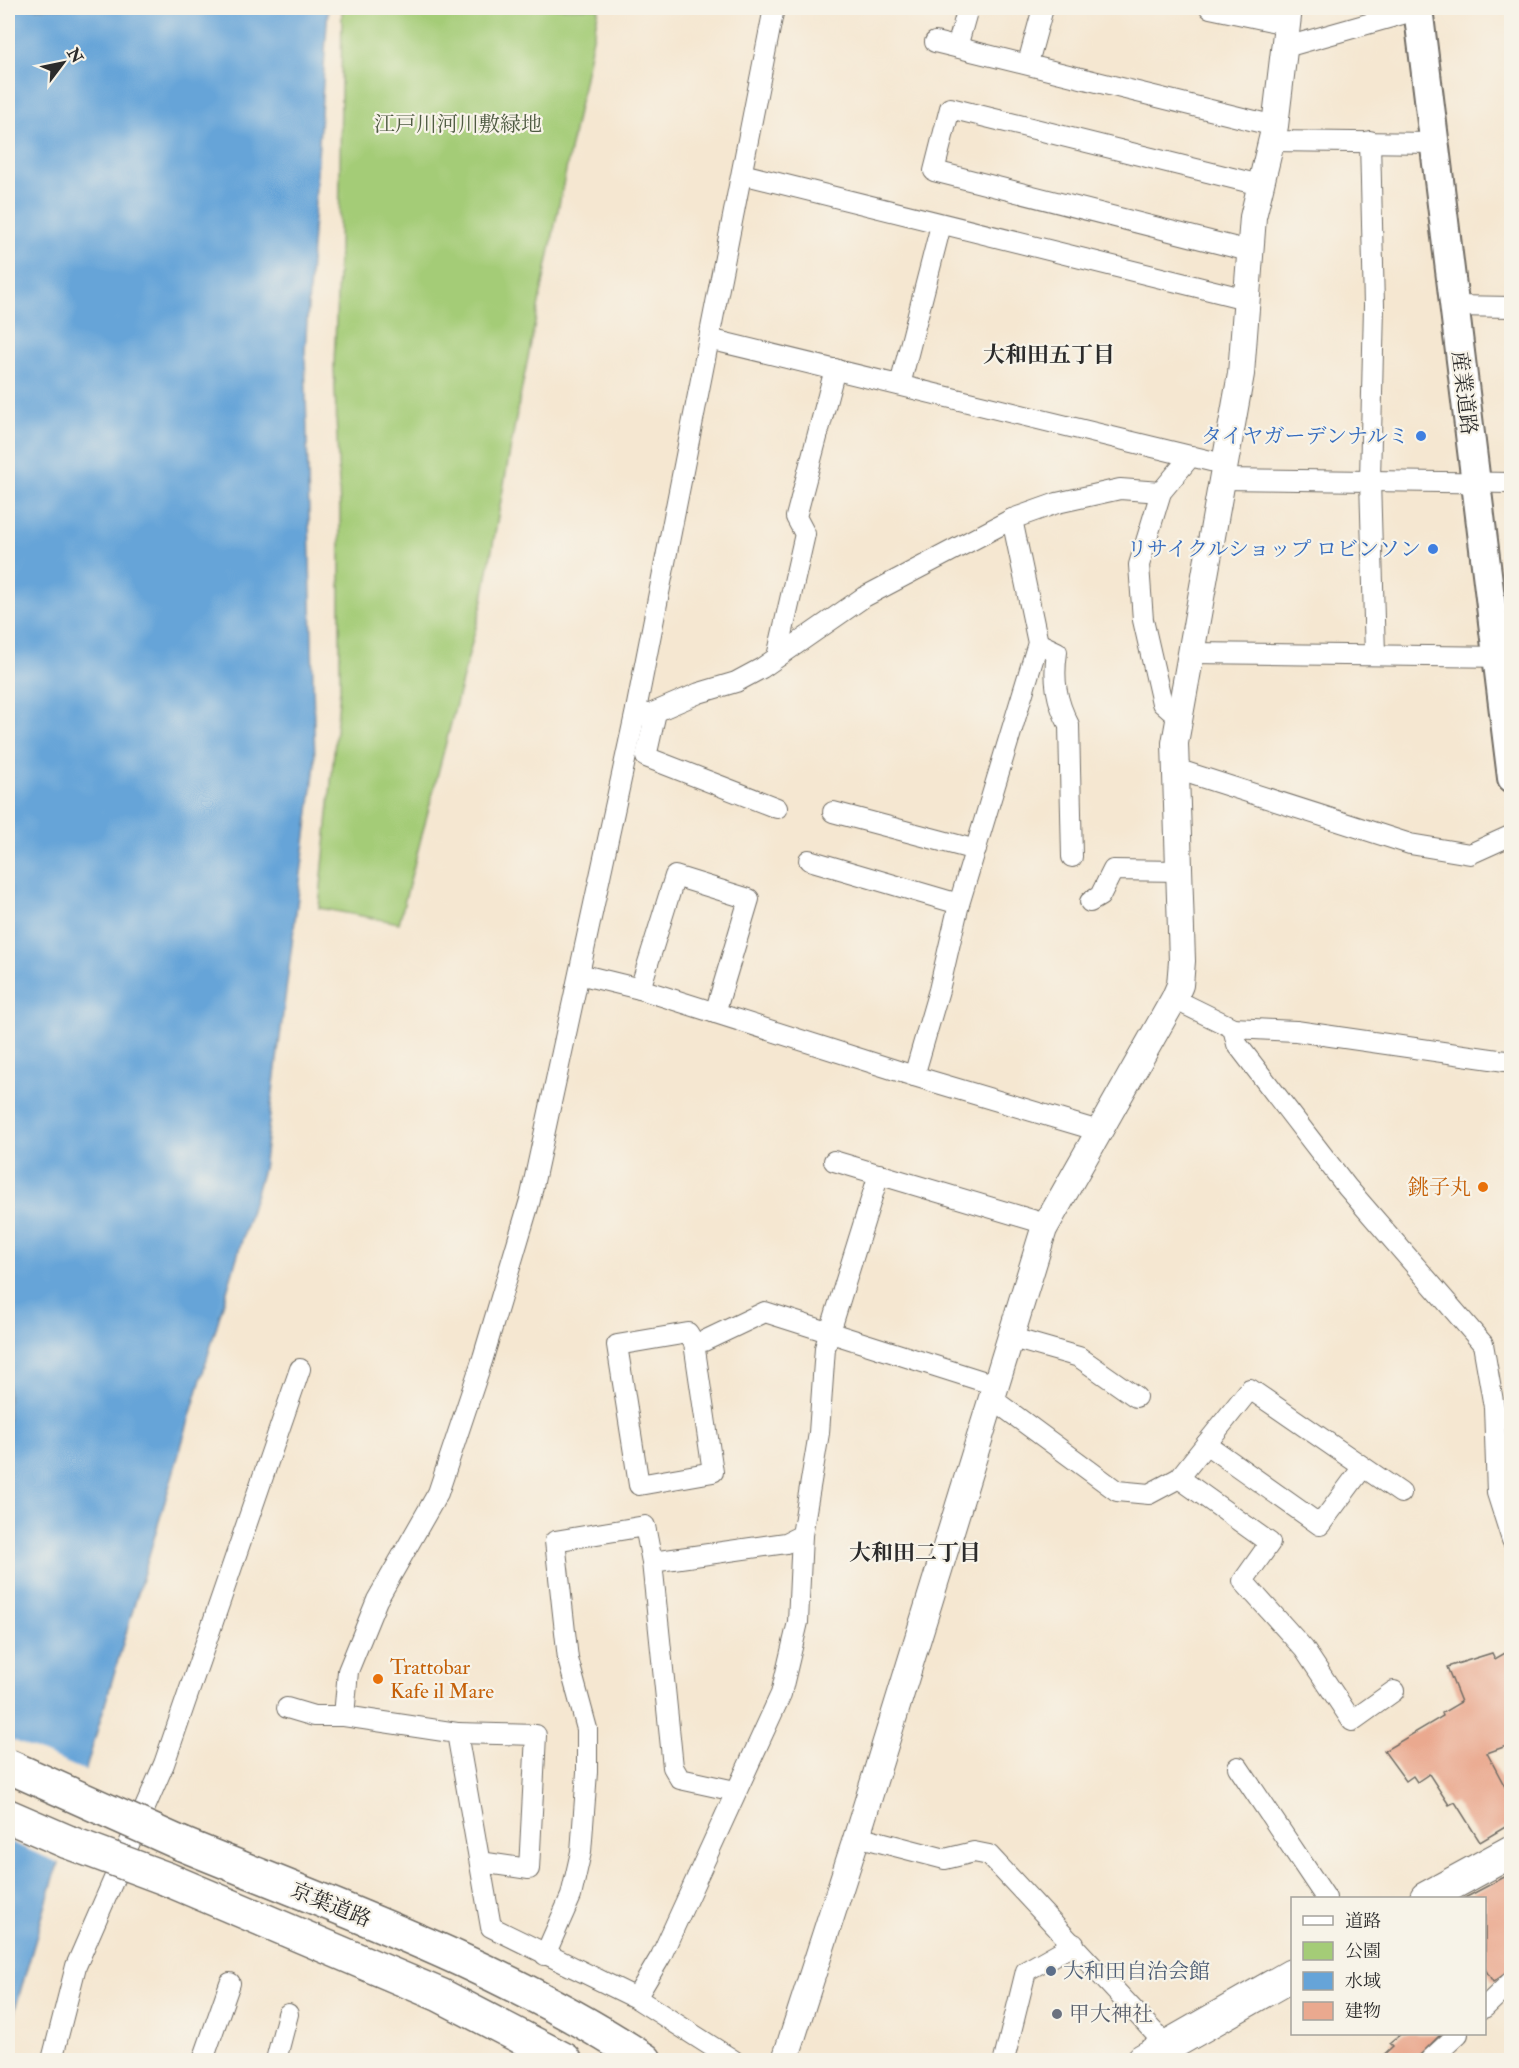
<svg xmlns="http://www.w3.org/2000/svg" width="1519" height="2068" font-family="'IM FELL Double Pica','Noto Serif JP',serif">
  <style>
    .green { fill: #a4cc77; stroke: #687c51; stroke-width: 1.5 }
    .water { fill: #66a4d8; stroke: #486882; stroke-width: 1.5 }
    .pier { fill: #f5e7d1 }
    .building { fill: #eaa98f }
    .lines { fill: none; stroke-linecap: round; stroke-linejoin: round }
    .minor-casing { stroke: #726d65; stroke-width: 22 }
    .tertiary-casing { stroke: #726d65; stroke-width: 28 }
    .secondary-casing { stroke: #726d65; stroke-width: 32 }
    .primary-casing { stroke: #726d65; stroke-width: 34 }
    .motorway-casing { stroke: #726d65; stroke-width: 36 }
    .minor { stroke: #fff; stroke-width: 20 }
    .tertiary { stroke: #fff; stroke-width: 26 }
    .secondary { stroke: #fff; stroke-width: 28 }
    .primary { stroke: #fff; stroke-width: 32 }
    .motorway { stroke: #fff; stroke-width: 33 }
    .motorway-bridge-casing { stroke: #726d65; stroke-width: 36; stroke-linecap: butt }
    .motorway-bridge { stroke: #fff; stroke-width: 33 }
    .shop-dot { fill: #3f7fe0; stroke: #f7f3e8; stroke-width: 2 }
    .food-dot { fill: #e8710a; stroke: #f7f3e8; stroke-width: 2 }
    .service-dot { fill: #5c6f8a; stroke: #f7f3e8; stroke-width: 2 }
    .worship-dot { fill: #6b7280; stroke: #f7f3e8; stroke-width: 2 }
    .labels { text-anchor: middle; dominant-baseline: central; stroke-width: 4.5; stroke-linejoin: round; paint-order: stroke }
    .park-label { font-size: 21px; fill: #4f5b42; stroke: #f7f3e8 }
    .street-label { font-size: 21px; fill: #2b2b2b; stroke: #f7f3e8 }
    .shop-label { font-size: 21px; fill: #366cbe; stroke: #f7f3e8; text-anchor: end }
    .food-label { font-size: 21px; fill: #c56008; stroke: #f7f3e8; text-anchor: end }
    .service-label { font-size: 21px; fill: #4e5e75; stroke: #f7f3e8; text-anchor: start }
    .worship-label { font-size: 21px; fill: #5b616d; stroke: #f7f3e8; text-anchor: start }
    .neighbourhood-label { font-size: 22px; font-weight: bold; fill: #2b2b2b; stroke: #f7f3e8 }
  </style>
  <rect width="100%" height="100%" fill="#f7f3e8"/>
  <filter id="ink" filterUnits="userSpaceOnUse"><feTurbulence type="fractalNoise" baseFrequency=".0167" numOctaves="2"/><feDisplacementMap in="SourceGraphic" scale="12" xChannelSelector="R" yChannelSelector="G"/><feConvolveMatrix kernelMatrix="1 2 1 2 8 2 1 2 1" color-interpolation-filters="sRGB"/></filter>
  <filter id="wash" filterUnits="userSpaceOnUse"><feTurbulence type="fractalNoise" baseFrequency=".008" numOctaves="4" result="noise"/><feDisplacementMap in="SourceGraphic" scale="24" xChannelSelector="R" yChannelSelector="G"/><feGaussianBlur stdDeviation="1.35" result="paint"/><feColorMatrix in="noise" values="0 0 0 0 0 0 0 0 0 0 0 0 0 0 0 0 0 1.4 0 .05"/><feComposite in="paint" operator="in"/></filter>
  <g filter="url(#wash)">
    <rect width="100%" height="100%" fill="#f5e7d1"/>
    <path class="green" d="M342,8H599L519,402L482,604L399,923L319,908L340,689V511L334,366L339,250Z"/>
    <path class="water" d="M8,8H328L305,351L315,765L263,1169L8,2033Z"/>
    <path class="pier" d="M8,1738L88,1772L61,1864L8,1841Z"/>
    <g id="blocks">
      <g class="building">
        <path d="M1512,1649V1744L1487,1753L1512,1800V1823L1480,1842L1455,1802L1449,1805L1429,1774L1417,1782L1413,1776L1406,1781L1384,1751L1443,1716L1442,1713L1461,1702L1447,1667L1492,1653L1495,1659Z"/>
        <path d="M1512,1873V1969L1493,1982L1485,1969V1899H1463Z"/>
        <path d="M1401,2034H1441L1414,2061H1377L1393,2046L1390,2043Z"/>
      </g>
    </g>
  </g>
  <g filter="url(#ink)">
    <use href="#blocks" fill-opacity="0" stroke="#726d65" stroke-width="1.5"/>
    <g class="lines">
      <g class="minor-casing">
        <g id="minor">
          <path d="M1210,8L1286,24"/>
          <path d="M935,42L1275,126"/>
          <path d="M957,47L968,8"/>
          <path d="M1286,47L1424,8"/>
          <path d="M1028,63L1043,8"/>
          <path d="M1270,141L1434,143"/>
          <path d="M1370,141L1374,306L1370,480L1375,655"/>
          <path d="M742,174L1246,299"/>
          <path d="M1249,251L934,171L950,108L1260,185"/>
          <path d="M1453,306L1512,307"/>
          <path d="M709,339L1223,464"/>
          <path d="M900,385L941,225"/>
          <path d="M1221,479L1512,483"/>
          <path d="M1038,643L1057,652C1053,679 1056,701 1069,725L1072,857"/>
          <path d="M1190,653L1509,657"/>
          <path d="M777,657L805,534L796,517L835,369"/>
          <path d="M636,710L648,715L699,693L736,682L762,668L864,597L1012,519L1057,503L1120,489L1161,492"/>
          <path d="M656,712L646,757L777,808"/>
          <path d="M1179,718L1162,703L1143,620L1139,565L1161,492L1191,456"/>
          <path d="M1176,769L1410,844L1470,854L1512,835"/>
          <path d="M833,812L976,850"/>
          <path d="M809,860L959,904"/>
          <path d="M1090,902L1100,896L1113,870L1180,871"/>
          <path d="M587,976L640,989L914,1076L1099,1131"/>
          <path d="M640,989L675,876L749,899L715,1013"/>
          <path d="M1174,999L1233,1028L1296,1031L1512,1062"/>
          <path d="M1233,1028L1237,1044L1347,1187L1483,1344L1494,1407L1497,1493L1512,1540"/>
          <path d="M914,1076L939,990L959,904L1038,643L1012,519"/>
          <path d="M834,1161L1046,1224"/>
          <path d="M1009,1337L1079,1357L1136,1397"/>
          <path d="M694,1343L713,1472L639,1485L617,1345L688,1333L694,1343L704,1341L765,1312L995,1385"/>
          <path d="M991,1398L1117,1491L1149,1494L1179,1478L1250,1389L1401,1493"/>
          <path d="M1206,1444L1320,1525L1363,1467"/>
          <path d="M1179,1478L1270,1543L1243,1581L1304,1649L1352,1721L1394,1691"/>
          <path d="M287,1708L314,1716H344"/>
          <path d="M457,1733L536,1735L529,1869L480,1862"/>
          <path d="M1238,1767L1326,1898"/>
          <path d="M735,1791L680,1779L673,1767L652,1562L786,1543L802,1535L819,1433L825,1348L879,1174"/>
          <path d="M857,1836L945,1859L974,1852L989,1855L1168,2047"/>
          <path d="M545,1955L571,1896L581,1852L587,1772V1729L568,1659L555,1541L645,1526L652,1562"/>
          <path d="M636,1998L661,1956L781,1694L798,1622L802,1535"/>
          <path d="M1484,2008L1512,1981"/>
          <path d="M52,2060L76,1966L164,1764L300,1369"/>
          <path d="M203,2060L230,1983"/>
          <path d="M276,2060L288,2014"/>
          <path d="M733,2060L636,1998L491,1927L457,1733L344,1716L348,1671L377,1600L438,1493L483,1358L530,1200L636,710L774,8"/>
          <path d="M1004,2060L1026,1971L1074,1944"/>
          <path d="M1430,2060L1458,2034"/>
        </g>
      </g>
      <g class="tertiary-casing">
        <path id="tertiary" d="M785,2060L857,1836L1044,1229L1174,999L1180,985L1182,961L1175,743L1241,374L1253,217L1275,126L1289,8"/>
      </g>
      <g class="secondary-casing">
        <path id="secondary" d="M1418,8L1512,778"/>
      </g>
      <g class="primary-casing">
        <g id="primary">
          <path d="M1426,1898L1512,1851"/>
          <path d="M1143,2060L1292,1975"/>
        </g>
      </g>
      <g class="motorway-casing">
        <g id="motorway">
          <path d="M8,1816L68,1842"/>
          <path d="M182,1844C340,1909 502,1966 645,2060"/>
          <path d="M167,1879L440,1995L565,2060"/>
        </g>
      </g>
      <use href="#minor" class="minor"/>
      <use href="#tertiary" class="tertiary"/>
      <use href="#secondary" class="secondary"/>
      <use href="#primary" class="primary"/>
      <use href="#motorway" class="motorway"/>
      <g class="motorway-bridge-casing">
        <g id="motorway-bridge">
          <path d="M8,1766L182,1844"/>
          <path d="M68,1842L167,1879"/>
        </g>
      </g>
      <use href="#motorway-bridge" class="motorway-bridge"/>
    </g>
  </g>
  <g class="shop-dot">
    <circle cx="1421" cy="436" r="6"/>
    <circle cx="1433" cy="549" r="6"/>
  </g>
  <g class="food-dot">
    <circle cx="1483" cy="1187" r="6"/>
    <circle cx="378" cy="1679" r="6"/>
  </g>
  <circle class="service-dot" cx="1051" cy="1971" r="6"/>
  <circle class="worship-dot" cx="1057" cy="2014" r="6"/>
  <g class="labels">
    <g class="park-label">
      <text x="458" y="124">江戸川河川敷緑地</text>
    </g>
    <g class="street-label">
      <text transform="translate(1464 393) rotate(83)">産業道路</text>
      <text transform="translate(331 1905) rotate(22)">京葉道路</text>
    </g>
    <g class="shop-label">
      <text x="1409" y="436">タイヤガーデンナルミ</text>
      <text x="1421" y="549">リサイクルショップ ロビンソン</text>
    </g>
    <g class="food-label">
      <text x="1471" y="1187">銚子丸</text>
      <text x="390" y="1667" text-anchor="start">Trattobar<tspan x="390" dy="24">Kafe il Mare</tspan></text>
    </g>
    <g class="service-label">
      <text x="1063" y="1971">大和田自治会館</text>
    </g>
    <g class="worship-label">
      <text x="1069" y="2014">甲大神社</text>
    </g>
    <g class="neighbourhood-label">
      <text x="1049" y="355">大和田五丁目</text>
      <text x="915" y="1553">大和田二丁目</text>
    </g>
  </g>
  <rect width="1519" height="2068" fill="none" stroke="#f7f3e8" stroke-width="30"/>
  <rect x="1291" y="1897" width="195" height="138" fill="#f7f3e8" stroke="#a5a39c" stroke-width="1.5"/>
  <rect x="1303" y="1916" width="30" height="9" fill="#ffffff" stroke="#a5a39c" stroke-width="1.5"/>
  <text x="1345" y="1927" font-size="18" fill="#2b2b2b">道路</text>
  <rect x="1303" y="1942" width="30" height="18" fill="#a4cc77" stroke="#a5a39c" stroke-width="1.5"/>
  <text x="1345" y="1957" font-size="18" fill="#2b2b2b">公園</text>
  <rect x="1303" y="1972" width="30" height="18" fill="#66a4d8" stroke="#a5a39c" stroke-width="1.5"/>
  <text x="1345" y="1987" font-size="18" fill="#2b2b2b">水域</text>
  <rect x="1303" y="2002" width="30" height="18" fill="#eaa98f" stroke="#a5a39c" stroke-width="1.5"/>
  <text x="1345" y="2017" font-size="18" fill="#2b2b2b">建物</text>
  <g transform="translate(63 63) rotate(58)" stroke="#f7f3e8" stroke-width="4.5" paint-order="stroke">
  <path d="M0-4.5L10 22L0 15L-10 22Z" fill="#2b2b2b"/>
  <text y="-9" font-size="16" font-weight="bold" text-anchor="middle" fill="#2b2b2b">N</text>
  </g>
</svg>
